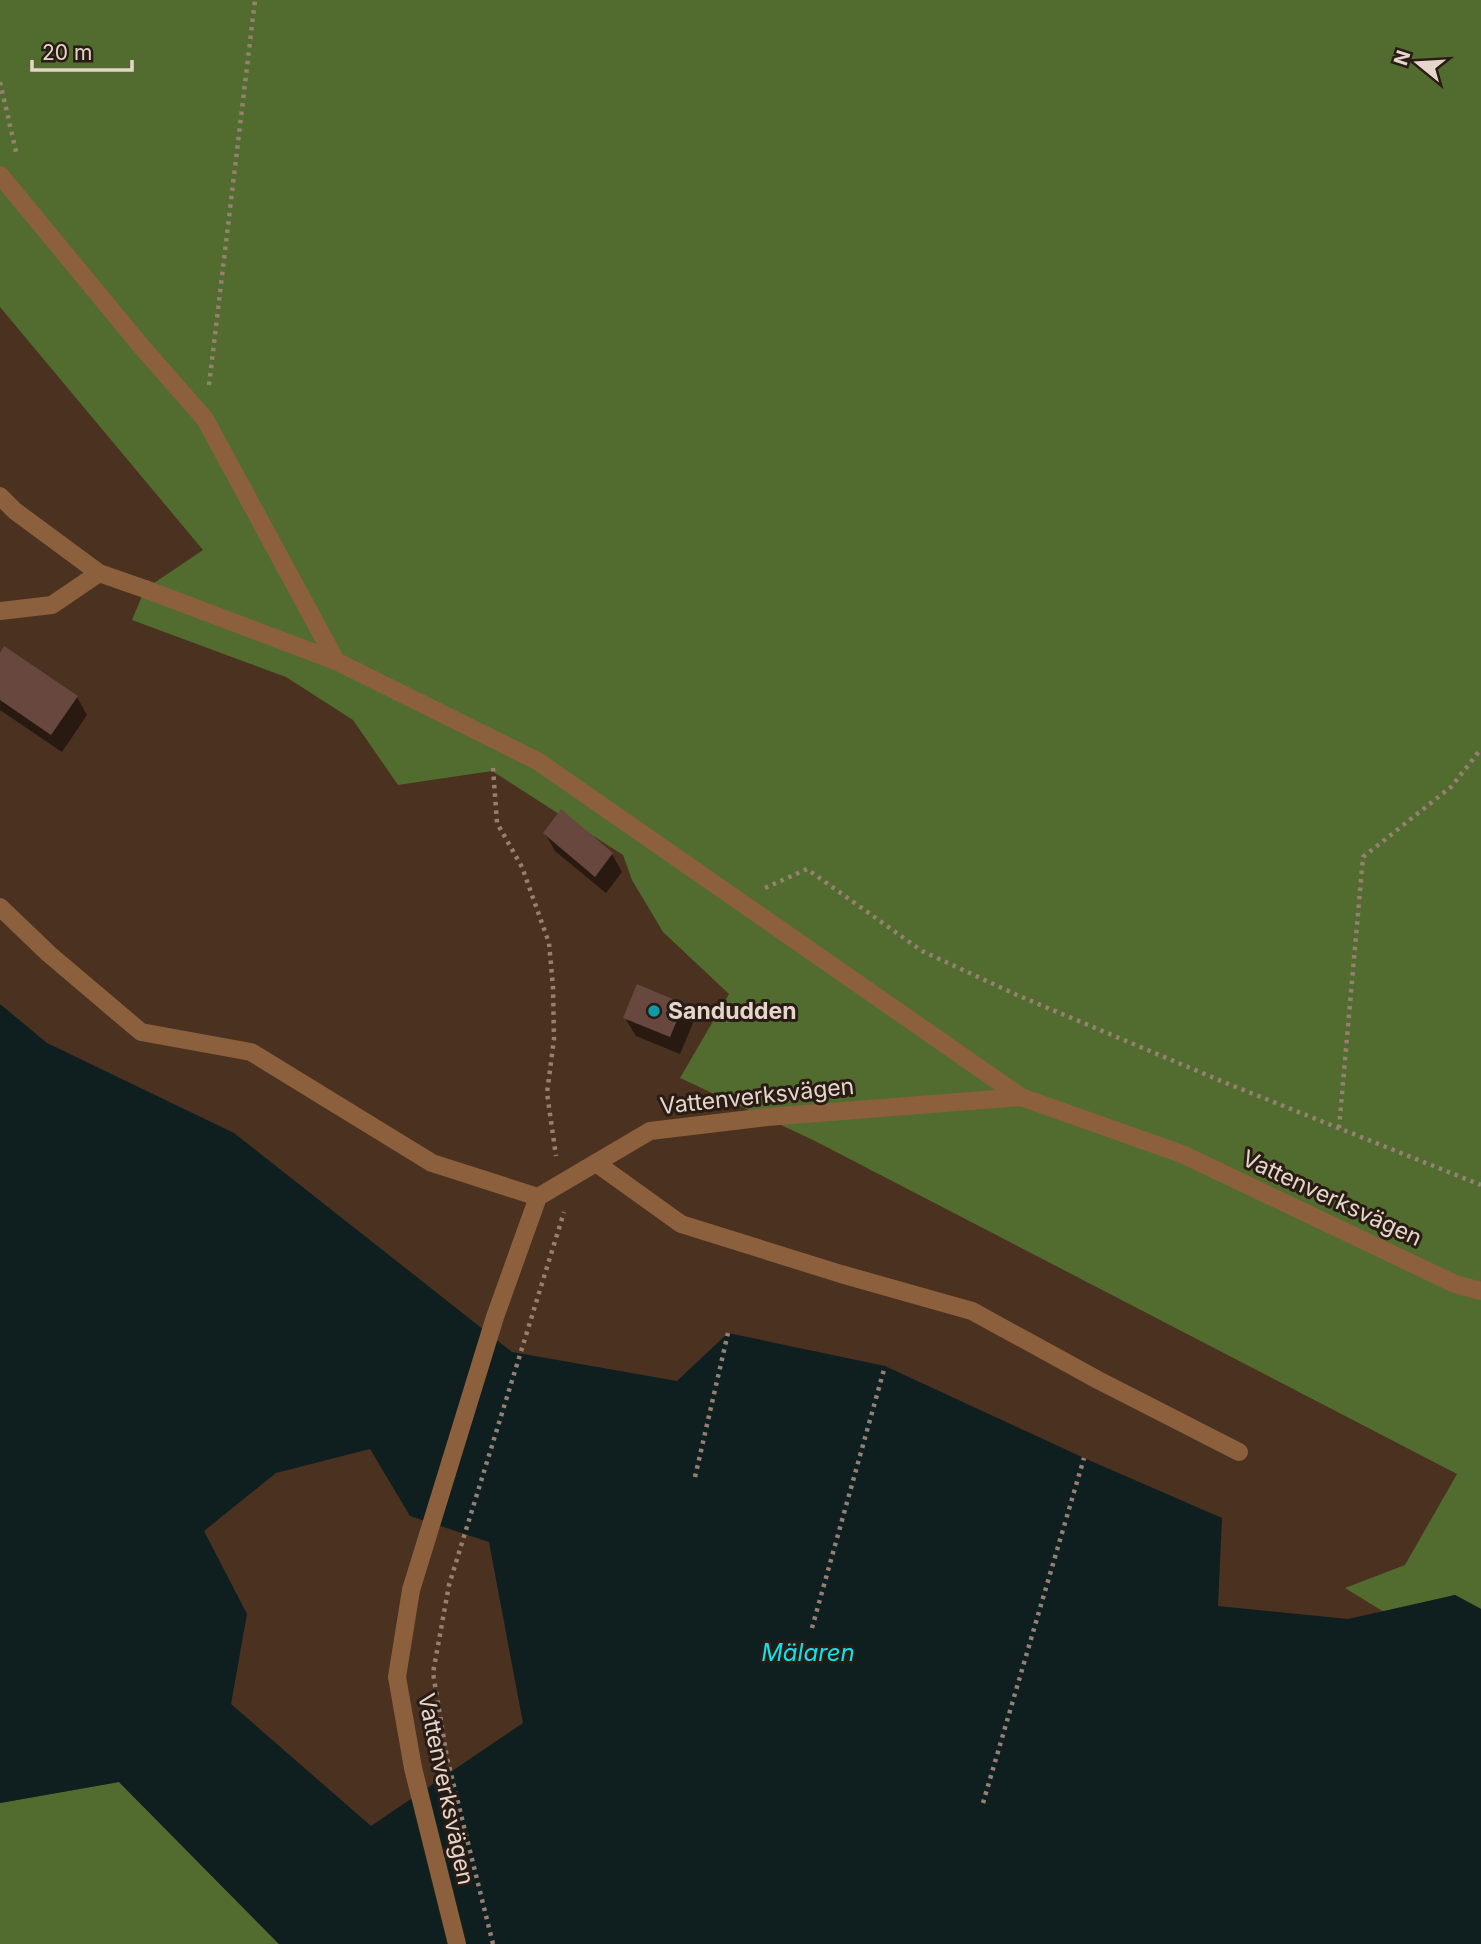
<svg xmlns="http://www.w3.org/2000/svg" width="1481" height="1944" font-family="Inter,sans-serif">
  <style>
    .green { fill: #516c2e }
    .water { fill: #0f1f20; fill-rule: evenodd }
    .shadow { fill: #0007 }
    .building { fill: #68483e }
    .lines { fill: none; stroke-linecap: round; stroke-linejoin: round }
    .path { stroke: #958071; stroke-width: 4.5; stroke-dasharray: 3.5 5; stroke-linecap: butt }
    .service { stroke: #8c603c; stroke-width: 18 }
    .minor { stroke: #8c603c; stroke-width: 18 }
    .tertiary { stroke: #8c603c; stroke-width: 18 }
    .culture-dot { fill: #0f9aa8; stroke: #281c14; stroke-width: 2.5 }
    .labels { text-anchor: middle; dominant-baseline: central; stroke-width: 6; stroke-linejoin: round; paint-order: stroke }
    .poi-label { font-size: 23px; font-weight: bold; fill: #e6d5ca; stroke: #281c14; text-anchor: start }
    .street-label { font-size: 23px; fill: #e6d5ca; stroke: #281c14 }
    .water-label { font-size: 24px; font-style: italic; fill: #0ae5ee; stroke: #281c14 }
  </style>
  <rect width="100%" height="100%" fill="#4b311f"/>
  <g class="green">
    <path d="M0,0H1481V1609L1455,1595L1384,1612L1345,1588L1405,1565L1457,1474L813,1140L680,1078L729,994L663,932L632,880L623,855L492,771L398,785L353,720L286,677L132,620L145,589L203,550L0,307Z"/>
    <path d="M119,1782L279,1944H0V1803Z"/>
  </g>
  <path class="water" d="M0,1004L47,1043L234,1133L512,1352L677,1381L728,1333L885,1366L1084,1458L1222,1518L1218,1606L1348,1619L1455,1595L1481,1609V1944H279L119,1782L0,1803ZM370,1449L410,1516L489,1542L523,1723L371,1826L231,1704L247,1614L204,1531L276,1473Z"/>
  <g class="shadow">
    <path d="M0,656L77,697L87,715L62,752L0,710Z"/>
    <path d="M561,812L612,854L622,872L606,893L555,851L545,833Z"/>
    <path d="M683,1005L693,1023L680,1054L636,1036L625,1018Z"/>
  </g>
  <g class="building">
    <path d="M4,646L78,696L51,735L0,700V653Z"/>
    <path d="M561,809L613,853L595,877L543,833Z"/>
    <path d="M637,984L684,1004L670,1037L623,1018Z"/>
  </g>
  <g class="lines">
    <g class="path">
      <path d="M0,82L17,156"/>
      <path d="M209,385L255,0"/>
      <path d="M493,768L497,823L522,867L549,943L553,987L554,1039L547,1093L556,1156"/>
      <path d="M765,888L807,869L922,951L1017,995L1226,1083L1481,1185"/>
      <path d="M1339,1128L1363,857L1451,787L1481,749"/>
      <path d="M695,1477L728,1333"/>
      <path d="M812,1628L885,1366"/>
      <path d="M983,1803L1084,1458"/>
      <path d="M493,1944L447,1758L433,1673L449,1585L564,1212"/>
    </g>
    <g class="service">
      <path d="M0,496L15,511L99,573L145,589"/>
      <path d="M0,611L52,605L99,573"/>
      <path d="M0,907L49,954L141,1032L251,1052L432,1163L538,1197"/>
      <path d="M596,1163L681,1224L841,1274L972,1311L1098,1380L1239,1452"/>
    </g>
    <g class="minor">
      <path d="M0,175L141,346L205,419L336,661"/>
      <path d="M145,589L336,661L539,762L1021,1097"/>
      <path d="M457,1944L413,1768L397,1677L411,1590L495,1317L538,1197L650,1131L767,1117L1021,1097"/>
    </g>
    <path class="tertiary" d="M1021,1097L1182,1154L1455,1284L1481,1291"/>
  </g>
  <circle class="culture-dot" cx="654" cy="1011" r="7"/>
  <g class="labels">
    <g class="poi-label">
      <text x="668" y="1011">Sandudden</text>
    </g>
    <g class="street-label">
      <text transform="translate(757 1096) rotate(-6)">Vattenverksvägen</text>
      <text transform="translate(1332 1198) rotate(25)">Vattenverksvägen</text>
      <text transform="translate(446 1789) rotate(78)">Vattenverksvägen</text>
    </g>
    <g class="water-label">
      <text x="808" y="1652">Mälaren</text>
    </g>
  </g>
  <g transform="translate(1418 63) rotate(288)" stroke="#281c14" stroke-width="5" paint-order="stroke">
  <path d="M0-5L12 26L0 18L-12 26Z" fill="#e6d5ca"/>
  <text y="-10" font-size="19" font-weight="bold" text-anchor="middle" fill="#e6d5ca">N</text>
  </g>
  <path d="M32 60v10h100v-10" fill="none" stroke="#e6d5ca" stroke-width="3.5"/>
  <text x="42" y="60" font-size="21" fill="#e6d5ca" stroke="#281c14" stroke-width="5" paint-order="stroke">20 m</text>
</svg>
